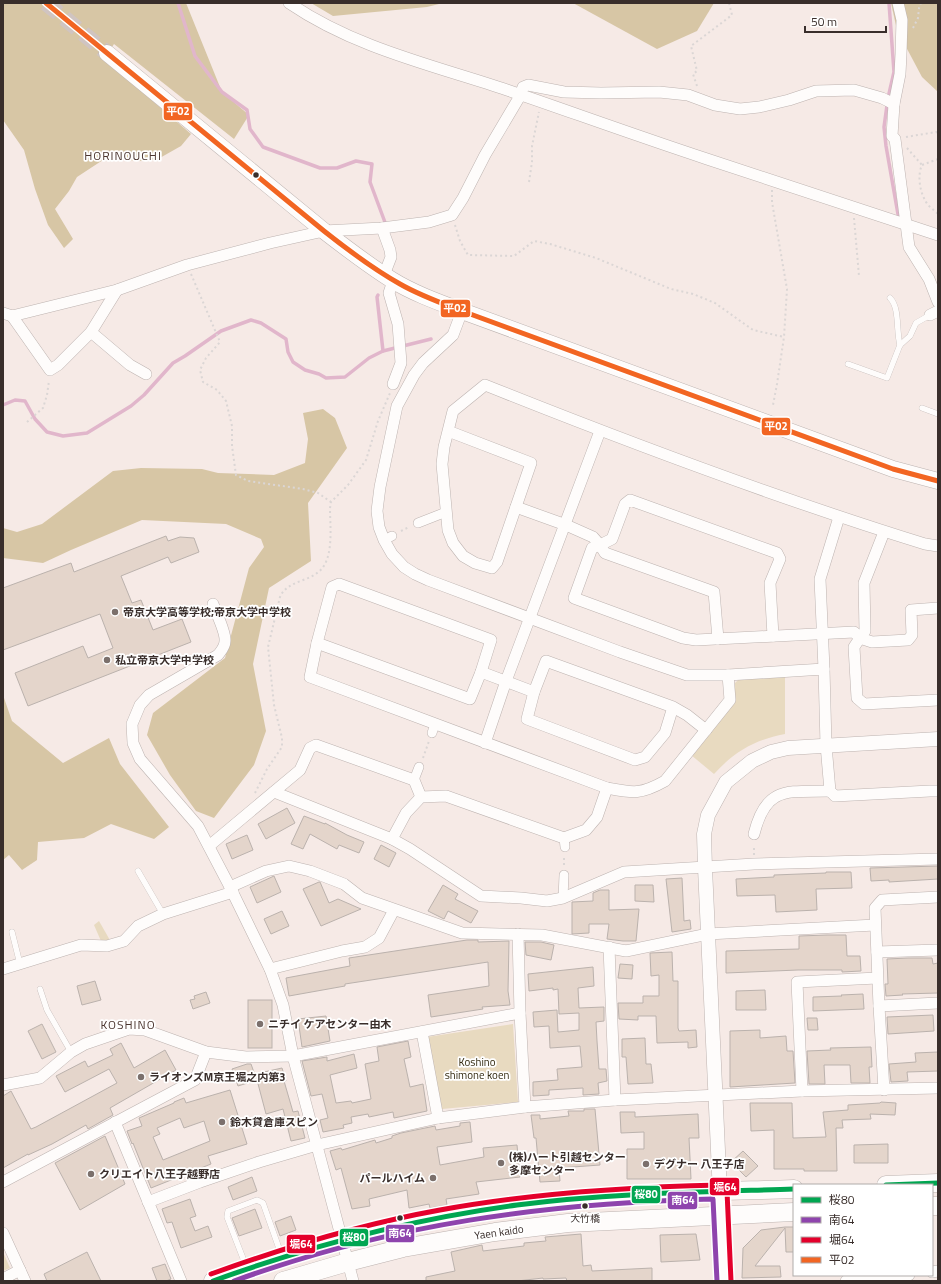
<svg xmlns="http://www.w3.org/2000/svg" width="941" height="1284" font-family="'Titillium Web','Noto Sans JP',sans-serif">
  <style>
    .green { fill: #e8dac0 }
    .forest { fill: #d7c6a5 }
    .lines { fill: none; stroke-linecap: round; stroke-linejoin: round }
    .stream { stroke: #e1b6cb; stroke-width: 3.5 }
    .building { fill: #e4d5cb; stroke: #bbb2ad; fill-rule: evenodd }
    .secondary-tunnel { stroke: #d0c4c1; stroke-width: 16; stroke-dasharray: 16 8; stroke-linecap: butt }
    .service-casing { stroke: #bdb3b0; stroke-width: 6 }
    .pedestrian-casing { stroke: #bdb3b0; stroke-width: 10 }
    .minor-casing { stroke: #bdb3b0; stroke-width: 12 }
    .tertiary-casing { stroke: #bdb3b0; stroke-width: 15 }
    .secondary-casing { stroke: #bdb3b0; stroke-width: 17 }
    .primary-casing { stroke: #bdb3b0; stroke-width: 19 }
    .path { stroke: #dbd6d5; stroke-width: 2; stroke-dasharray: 2 3; stroke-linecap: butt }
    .service { stroke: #fefcfb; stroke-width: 5.5 }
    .pedestrian { stroke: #fefcfb; stroke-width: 9 }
    .minor { stroke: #fefcfb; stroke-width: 11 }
    .tertiary { stroke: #fefcfb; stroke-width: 14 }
    .secondary { stroke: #fefcfb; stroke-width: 16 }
    .primary { stroke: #fefcfb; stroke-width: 18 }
    .bus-1-casing { stroke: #fff; stroke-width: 8 }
    .bus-2-casing { stroke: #fff; stroke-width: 8 }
    .bus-3-casing { stroke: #fff; stroke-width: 8 }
    .bus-4-casing { stroke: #fff; stroke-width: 8 }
    .bus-1 { stroke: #00a651; stroke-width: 5 }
    .bus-2 { stroke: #8e44ad; stroke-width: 5 }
    .bus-3 { stroke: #e4002b; stroke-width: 5 }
    .bus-4 { stroke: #f26522; stroke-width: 5 }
    .bus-dot { fill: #392e2b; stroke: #fff; stroke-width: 1.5 }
    .poi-dot { fill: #7b706c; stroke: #fff; stroke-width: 1.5 }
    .labels { text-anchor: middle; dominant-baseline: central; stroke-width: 3.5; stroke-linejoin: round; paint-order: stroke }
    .bus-label { font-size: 10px; fill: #392e2b; stroke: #fff }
    .poi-label { font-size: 11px; font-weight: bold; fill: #392e2b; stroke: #fff; text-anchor: start }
    .park-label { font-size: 11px; fill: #31280e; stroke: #fff }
    .street-label { font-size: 11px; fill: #392e2b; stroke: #fff }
    .neighbourhood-label { font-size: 12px; letter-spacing: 1px; fill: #4a342e; stroke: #fff }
    .line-badge { stroke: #fff; stroke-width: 1.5 }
    .badge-label { font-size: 11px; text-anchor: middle; font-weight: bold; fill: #fff }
  </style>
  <rect width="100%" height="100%" fill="#f6eae6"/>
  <g class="green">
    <path d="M785,675V734C755,740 735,751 714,774L691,755L735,700V683L741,677Z"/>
    <path d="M99,921L111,942L101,941L94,925Z"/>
    <path d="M513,1024L518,1102L442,1109L427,1037Z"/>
    <path d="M3,1252L10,1268L3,1271Z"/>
  </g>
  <g class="forest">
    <path d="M3,3H186L222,92L249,115L234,139L114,44L104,59L191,134L181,146L158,159L139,161L106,158L77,177L69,191L55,209L73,239L64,248L48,225L35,189L24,150L3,120Z"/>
    <path d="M311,3H443L427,7L333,16Z"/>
    <path d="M573,3H714L697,31L657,49Z"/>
    <path d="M891,3H938V92L922,77L897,30Z"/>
    <path d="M323,409L335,418L347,448L308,503L311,561L269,588L253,664L266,731L254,765L214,818L196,811L170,775L147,735L153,713L225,658L249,568L264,547L261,539L226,524L142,520L71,550L43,563L3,558V528L17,532L42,524L113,471L141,468L202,469L218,473L274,475L305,463L308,439L303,413Z"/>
    <path d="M3,695L12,721L63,763L109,738L120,764L169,827L154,839L111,824L84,838L38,842L37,860L22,870L9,855L3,860Z"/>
  </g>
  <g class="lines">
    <g class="stream">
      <path d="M178,3L195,56L222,92L247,110L250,129L263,147L320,168H337L356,161L372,164L370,182L386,225"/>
      <path d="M889,3L894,72L888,98L884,127L886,146L899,220"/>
      <path d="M378,295L377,297L383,351"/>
      <path d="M3,405L15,400L25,401L35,419L47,432L63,436L87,433L131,406L144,395L173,363L185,356L221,331L251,320L261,323L286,339L288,352L293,362L305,370L319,374L326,378L345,377L369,358L383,351L431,339"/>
    </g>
  </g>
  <g class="building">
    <path d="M166,536L168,541L180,537L194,538L199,552L171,563L168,557L121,576L132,603L141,600L153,630L182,619L191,642L28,706L15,673L83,646L88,658L113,648L100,614L3,650V588L71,563L74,572Z"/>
    <path d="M287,808L295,823L266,839L258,824Z"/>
    <path d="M304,816L325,824V823L347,835L364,842L359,853L339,845L337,849L310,834L303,849L291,844Z"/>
    <path d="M247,835L253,850L232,859L226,844Z"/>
    <path d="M381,845L396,853L389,867L374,859Z"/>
    <path d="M938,866V879L889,882V880L871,881L870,868Z"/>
    <path d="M826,872H851L852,888L816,889L817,910L776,912L775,895L737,896L736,879L774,877V875L826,873Z"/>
    <path d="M274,876L281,892L257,903L250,887Z"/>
    <path d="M682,878L684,921L690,920L691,929L672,932L666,879Z"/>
    <path d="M319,882H320L329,903L338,899L361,909L321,926L303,889Z"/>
    <path d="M443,885L458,894L455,899L478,911L471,923L448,911L444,919L428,911Z"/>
    <path d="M635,885H653L654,902L635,901Z"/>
    <path d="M600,890H609V910L639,909L636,941H623L607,939L609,924H589V933L572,934V902L593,901V893Z"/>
    <path d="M282,911L289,926L271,934L264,919Z"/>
    <path d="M827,935H846L847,956H860L861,971L842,972V970H798L726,973V951L799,949V936Z"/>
    <path d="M467,940H478V942L509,941L508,991L510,1005L482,1007L483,1009L431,1017L428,995L489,986L488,962L345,984V986L289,996L286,978L350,966L349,958Z"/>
    <path d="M525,942H541L554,945L551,960L526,955Z"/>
    <path d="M672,952L673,981H678V1028L679,1031L696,1030L697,1047L688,1048V1042L657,1043L656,1016H638V1020L619,1019L618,1003H643V996H659V975L651,976L650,953Z"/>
    <path d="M908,958H932L933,964L938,963V993L902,994L903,995L886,996L885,984H888L887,959Z"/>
    <path d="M620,964L633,965L632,979L618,978Z"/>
    <path d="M593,967L594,986L578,988L579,1008L604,1007V1021L596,1022L597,1041L599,1069H606L607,1081L598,1083L599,1094L583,1095V1088L549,1090V1095L533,1096V1082L558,1080L557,1069L582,1067L580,1046L550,1048L549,1026L534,1027L533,1012L557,1010L558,1032L579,1030V1013L559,1014L558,989L553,990V988L529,991L528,974Z"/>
    <path d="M95,981L101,1000L82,1005L77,986Z"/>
    <path d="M765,990L766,1010H736V991Z"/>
    <path d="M206,992L210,1003L193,1009L190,1000L195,999L194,996Z"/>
    <path d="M863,994L864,1009L813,1011V997L842,996L841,995Z"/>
    <rect x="248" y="1000" width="24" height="48"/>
    <path d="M933,1015L934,1031L888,1034L887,1017Z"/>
    <path d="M326,1016L330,1041L302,1047L298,1019Z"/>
    <path d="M807,1018H817L818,1030H808Z"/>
    <path d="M42,1024L56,1052L42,1059L28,1031Z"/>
    <path d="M760,1030V1038L786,1036L787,1051H793L795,1083L730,1087V1031Z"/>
    <path d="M645,1038L646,1064H651L653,1083L628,1084L626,1057H622V1039Z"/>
    <path d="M408,1041L411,1057L404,1059L410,1087L423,1084L427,1111L394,1118L393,1112L369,1117L368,1114L351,1117L352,1123L343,1125L344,1128L323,1132L320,1120L328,1118L322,1094L311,1096L302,1061L327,1057V1061L354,1054L357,1068L330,1075L336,1103L351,1101L352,1103L371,1099L365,1064L379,1061L377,1047Z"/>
    <path d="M121,1043L134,1068L165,1050L176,1070L110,1108L113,1115L88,1129L86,1125L52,1144L28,1155V1154L3,1168V1096L11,1091L31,1129L36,1127L117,1083L109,1069L65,1092L56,1076L85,1061L88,1067L113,1055L110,1049Z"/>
    <path d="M871,1047L872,1067H869L870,1083H851L850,1065H824L825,1084H809L807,1051L831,1050L830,1048Z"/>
    <path d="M938,1052V1071L907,1072L908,1081L891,1082L889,1064L916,1062L915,1053Z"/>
    <path d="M247,1064H251L256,1078L255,1074L282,1068L286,1081H284L293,1112L298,1111L305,1138L291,1141L283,1109L266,1114L257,1080L238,1086L232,1069Z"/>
    <path d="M230,1090L247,1144L208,1156L211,1164L151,1188L133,1143L132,1144L127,1131L142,1126L139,1118L174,1103V1102L184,1098L186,1103ZM180,1118L184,1128L204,1121L210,1141L163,1160L153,1137L160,1134L157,1128Z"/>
    <path d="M881,1102L896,1103L895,1115L870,1114L871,1119L842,1120L843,1128H836L837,1171H804V1169H774V1130L751,1131L750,1103H792L793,1138L826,1137L823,1112L848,1110V1105L880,1103Z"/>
    <path d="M584,1109H595L600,1165L559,1168L560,1181L540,1182L536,1138H534L531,1115H540V1119L569,1116L568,1111H584Z"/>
    <path d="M620,1112H635V1117L698,1114L699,1138H689L691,1179H627V1149H644V1132L621,1133Z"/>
    <path d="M470,1122L472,1142L437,1147L440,1165L484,1157L483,1148L517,1145L520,1177L476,1182L479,1194L446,1199L447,1205L430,1208L429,1204L409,1208L407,1190L369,1199L370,1206L352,1209L341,1168L336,1170L330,1151L341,1148L342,1150L375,1140L376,1143L392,1138V1136L401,1133L435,1126L436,1130L460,1126V1123Z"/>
    <path d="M105,1136L125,1184L80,1210L55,1163Z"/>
    <path d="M888,1144V1163H854V1145Z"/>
    <path d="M743,1151L758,1166L746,1177L731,1162Z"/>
    <path d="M252,1177L257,1191L233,1200L228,1187Z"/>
    <path d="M190,1199L196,1216L190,1218L195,1231L208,1226L212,1237L181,1248L172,1222L167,1223L162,1209Z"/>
    <path d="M255,1209L262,1228L239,1236L232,1218Z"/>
    <path d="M291,1216L296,1230L280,1236L275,1222Z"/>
    <path d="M785,1227H794V1252H786L785,1228L755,1266H780L781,1277L742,1278L743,1248L761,1230Z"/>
    <path d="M581,1234L583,1266L591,1265L592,1271L652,1268V1281H567L566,1278L543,1279V1278L517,1281H426V1277L455,1271L451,1252L482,1245L483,1251L524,1246V1243L546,1241L545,1237Z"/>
    <path d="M696,1234L700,1260L661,1262L660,1235Z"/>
    <path d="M87,1252L101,1281H47L44,1274Z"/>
    <path d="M165,1264L171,1279L166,1281H157L152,1268Z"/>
  </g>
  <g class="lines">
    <path class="secondary-tunnel" d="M46,3L107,53"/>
    <g class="service-casing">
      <g id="service">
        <path d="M890,298C900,308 896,331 900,345"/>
        <path d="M848,364L887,378L900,345L910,336L916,323L930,315"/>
        <path d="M922,408L938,414"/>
        <path d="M138,871L163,914"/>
        <path d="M12,932L20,964"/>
        <path d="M40,989L47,1010L71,1052"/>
        <path d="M246,1266L227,1217L228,1211L257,1200L263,1203L281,1254"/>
      </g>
    </g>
    <g class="pedestrian-casing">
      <g id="pedestrian">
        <path d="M418,523L446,512"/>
        <path d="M384,540L392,536"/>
        <path d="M432,733L435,724"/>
        <path d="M414,780L419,767"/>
        <path d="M564,838L565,847"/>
        <path d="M563,898L564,875"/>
      </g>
    </g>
    <g class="minor-casing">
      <g id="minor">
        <path d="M289,3C355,48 432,65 507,90C574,113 640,137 707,159C784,184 861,209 938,235"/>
        <path d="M898,3L902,20L901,54L900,74L894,104L892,136L895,139L909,247L929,279L938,302"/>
        <path d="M382,228L390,250L391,257L384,275"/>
        <path d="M393,281L389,293L398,324L401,363L393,384"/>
        <path d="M462,311L453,335L423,363L414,375L397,406L380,487L377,511L379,527L384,540L392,554L404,567L415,574L428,580L620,652L687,675H728L824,669L826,745L830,791L835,796L930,791H938"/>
        <path d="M3,313L12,316L117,290L187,265L270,243L324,231L382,228L429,222L452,215L463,198L485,155L520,96L523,87L528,85L564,92L601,93L659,92L688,95L715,105L740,109L759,107L789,100L816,91L854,90L882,98L894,104"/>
        <path d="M930,315L938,311"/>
        <path d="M12,316L50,370L58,365L91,332L117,290"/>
        <path d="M91,332L130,365L146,374"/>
        <path d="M448,431L531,463L497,562L492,568L475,563L463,556L453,543L448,530L442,464L444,447L453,411L485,385C630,443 776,498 925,544L938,546"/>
        <path d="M516,507L566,525L593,537L600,545L592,548L574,598L683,638L696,640L854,632L860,638L854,647L857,698L864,704L938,700"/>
        <path d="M884,532L864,583L865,631L860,638L872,642L908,640L912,635L911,610L938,608"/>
        <path d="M339,584L491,640L481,672L470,699L317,643L332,587Z"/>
        <path d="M213,604C216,613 226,632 225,641C225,647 221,651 218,655L149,695L140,705L132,724L133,743L140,759L198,826L230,887L270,969L283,1005L293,1056L353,1281"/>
        <path d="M718,639L714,592L605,553L600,545L612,539L625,504L630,500L777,553L780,559L770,583L773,636"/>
        <path d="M317,643L310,677L607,788C633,793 640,795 665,781L730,700L728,675"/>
        <path d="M824,669L820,579L839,517"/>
        <path d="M481,672L534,692"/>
        <path d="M673,707L546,661L534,692L527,719L635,760L645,757L665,733L673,707L687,715L706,730"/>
        <path d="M485,743L506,681L600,431"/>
        <path d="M274,792L392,839L410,849L481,896L521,898L547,901L563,898L624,872L754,864L938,859"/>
        <path d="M754,834C766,785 788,792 830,791"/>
        <path d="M392,839L406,813L421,797L446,796L564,838L586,830L597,817L607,788"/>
        <path d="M209,846L300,770L310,748L316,745L414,780L421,797"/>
        <path d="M230,887L266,871L289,866L310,871L344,884L362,898L462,933L542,935L626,951L708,934L875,925"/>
        <path d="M518,934L520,1013L525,1107"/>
        <path d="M609,947L615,1100"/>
        <path d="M877,952L938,950"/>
        <path d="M3,969L81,945L107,946L124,941L138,926L163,914L233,892"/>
        <path d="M270,969L342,951L365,947L379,938L394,910"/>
        <path d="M879,1006L938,1003"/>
        <path d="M422,1032L438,1118"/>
        <path d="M3,1085L40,1078L71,1052L85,1044L129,1029L145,1030L206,1052L246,1057L293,1056L520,1013"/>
        <path d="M884,1090L879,1006L875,908L882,900L938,897"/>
        <path d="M802,1091L797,982L877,978"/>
        <path d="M115,1122L181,1281"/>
        <path d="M3,1182L195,1080L206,1052"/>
        <path d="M148,1202L200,1182L259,1162L317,1145L438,1118L525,1107L615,1100L802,1091L938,1088"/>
        <path d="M3,1233L25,1281"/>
        <path d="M932,1272L938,1271"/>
        <path d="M3,1279L20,1270"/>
        <path d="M846,1281L909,1275"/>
      </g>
    </g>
    <g class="tertiary-casing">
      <path id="tertiary" d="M724,1281L705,868L704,834L708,815L726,782L752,761L771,752L788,748L938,739"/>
    </g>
    <g class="secondary-casing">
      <path id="secondary" d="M107,53L324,231C346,248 368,265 392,280C413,293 438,302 462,311L893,469L938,481"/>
    </g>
    <g class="primary-casing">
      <g id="primary">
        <path d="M886,1185L938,1183"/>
        <path d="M932,1206H938"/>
        <path d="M213,1281C311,1244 413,1219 517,1205C609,1193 702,1192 794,1189"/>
        <path d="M283,1281L348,1262L403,1248L495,1232L568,1223L794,1212"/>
      </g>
    </g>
    <g class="path">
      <path d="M913,28L918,18L919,8L921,3"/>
      <path d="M697,86L693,74L697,71L691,46L732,15L729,3"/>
      <path d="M906,137L936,132L938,133"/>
      <path d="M907,148L922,165"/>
      <path d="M938,159L922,165C917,176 920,192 926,202C929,207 934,210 938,214"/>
      <path d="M529,182L532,162V146L539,112"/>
      <path d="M772,190V202L787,289L784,337L777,384L773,405"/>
      <path d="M854,218L859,276"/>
      <path d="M455,225L460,241L468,255L514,256L534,241L550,244L596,258L671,289L693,294L715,303L753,330L784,337"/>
      <path d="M191,274L220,342L206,358L200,370L203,382L217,390L226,401L232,426V446L236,475L248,481L303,489L318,493L331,502"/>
      <path d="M27,422L43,408L47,395L49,381"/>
      <path d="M401,531L409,527"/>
      <path d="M423,758L429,741"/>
      <path d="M255,793L267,769L282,747V738L274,705L268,647L280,597C288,578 315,583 325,564C333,548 330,525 330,508L331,502L348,485L366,460L378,421L390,393"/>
      <path d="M754,855V845"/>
      <path d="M564,865V856"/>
    </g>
    <use href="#service" class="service"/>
    <use href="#pedestrian" class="pedestrian"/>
    <use href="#minor" class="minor"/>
    <use href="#tertiary" class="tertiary"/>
    <use href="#secondary" class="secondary"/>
    <use href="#primary" class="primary"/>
    <g class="bus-1-casing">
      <g id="bus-1">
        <path d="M886,1185L938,1183"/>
        <path d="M213,1281C312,1245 413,1219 517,1205C609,1193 702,1192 794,1189"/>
      </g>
    </g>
    <g class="bus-2-casing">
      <path id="bus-2" d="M234,1281C391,1224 546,1203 713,1199L717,1281"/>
    </g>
    <g class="bus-3-casing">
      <path id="bus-3" d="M211,1274C286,1247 362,1224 440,1210C533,1193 626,1187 720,1185L724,1186L727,1191L731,1281"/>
    </g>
    <g class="bus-4-casing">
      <path id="bus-4" d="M46,3L324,231C348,250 373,269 400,284C419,295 441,303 462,311L893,469L938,481"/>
    </g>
    <use href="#bus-1" class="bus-1"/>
    <use href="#bus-2" class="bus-2"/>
    <use href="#bus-3" class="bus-3"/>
    <use href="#bus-4" class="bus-4"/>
  </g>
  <g class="bus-dot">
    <circle cx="256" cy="175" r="3.5"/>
    <circle cx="585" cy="1206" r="3.5"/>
    <circle cx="400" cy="1218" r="3.5"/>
  </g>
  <g class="poi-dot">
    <circle cx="115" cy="612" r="4"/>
    <circle cx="107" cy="660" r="4"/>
    <circle cx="260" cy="1024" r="4"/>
    <circle cx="141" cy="1077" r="4"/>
    <circle cx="222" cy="1122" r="4"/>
    <circle cx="501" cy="1163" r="4"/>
    <circle cx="646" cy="1164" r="4"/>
    <circle cx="91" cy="1174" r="4"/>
    <circle cx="433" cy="1178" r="4"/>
  </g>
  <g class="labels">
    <g class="bus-label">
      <text x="585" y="1218">大竹橋</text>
    </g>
    <g class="poi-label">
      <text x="123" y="612">帝京大学高等学校;帝京大学中学校</text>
      <text x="115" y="660">私立帝京大学中学校</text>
      <text x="268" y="1024">ニチイ ケアセンター由木</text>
      <text x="149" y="1077">ライオンズM京王堀之内第3</text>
      <text x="230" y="1122">鈴木貸倉庫スピン</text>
      <text x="509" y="1157">(株)ハート引越センター<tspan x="509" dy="13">多摩センター</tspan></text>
      <text x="654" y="1164">デグナー 八王子店</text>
      <text x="99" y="1174">クリエイト八王子越野店</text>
      <text x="425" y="1178" text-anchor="end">パールハイム</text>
    </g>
    <g class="park-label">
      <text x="477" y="1062">Koshino<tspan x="477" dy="13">shimone koen</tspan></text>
    </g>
    <g class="street-label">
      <text transform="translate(499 1232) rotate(-8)">Yaen kaido</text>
    </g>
    <g class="neighbourhood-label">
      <text x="123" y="155">HORINOUCHI</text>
      <text x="128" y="1024">KOSHINO</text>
    </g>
  </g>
  <g class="line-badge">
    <rect x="163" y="102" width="30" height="19" rx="4" fill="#f26522"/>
    <rect x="440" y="299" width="31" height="19" rx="4" fill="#f26522"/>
    <rect x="761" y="417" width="30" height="19" rx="4" fill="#f26522"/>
    <rect x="709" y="1177" width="31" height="19" rx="4" fill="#e4002b"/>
    <rect x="631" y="1185" width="30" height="19" rx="4" fill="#00a651"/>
    <rect x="667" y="1191" width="31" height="19" rx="4" fill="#8e44ad"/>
    <rect x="385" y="1224" width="30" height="19" rx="4" fill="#8e44ad"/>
    <rect x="339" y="1228" width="30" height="19" rx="4" fill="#00a651"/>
    <rect x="286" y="1234" width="30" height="20" rx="4" fill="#e4002b"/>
  </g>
  <g class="badge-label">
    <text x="178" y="115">平02</text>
    <text x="455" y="312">平02</text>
    <text x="776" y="430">平02</text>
    <text x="725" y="1191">堀64</text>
    <text x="646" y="1198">桜80</text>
    <text x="683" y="1204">南64</text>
    <text x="400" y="1237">南64</text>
    <text x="354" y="1241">桜80</text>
    <text x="301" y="1248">堀64</text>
  </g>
  <rect width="941" height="1284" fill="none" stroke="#392e2b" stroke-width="8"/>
  <rect x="793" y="1184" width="140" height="92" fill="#ffffff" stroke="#b0abaa"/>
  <rect x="801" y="1197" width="20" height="6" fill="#00a651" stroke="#b0abaa"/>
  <text x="829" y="1204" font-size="12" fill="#392e2b">桜80</text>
  <rect x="801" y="1217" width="20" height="6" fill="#8e44ad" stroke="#b0abaa"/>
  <text x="829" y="1224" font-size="12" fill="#392e2b">南64</text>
  <rect x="801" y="1237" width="20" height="6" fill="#e4002b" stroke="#b0abaa"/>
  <text x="829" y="1244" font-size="12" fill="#392e2b">堀64</text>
  <rect x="801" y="1257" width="20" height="6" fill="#f26522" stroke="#b0abaa"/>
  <text x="829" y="1264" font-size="12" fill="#392e2b">平02</text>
  <path d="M805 26v6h81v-6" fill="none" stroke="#392e2b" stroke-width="2"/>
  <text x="811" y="26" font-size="12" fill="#392e2b" stroke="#ffffff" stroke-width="3" paint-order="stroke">50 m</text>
</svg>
